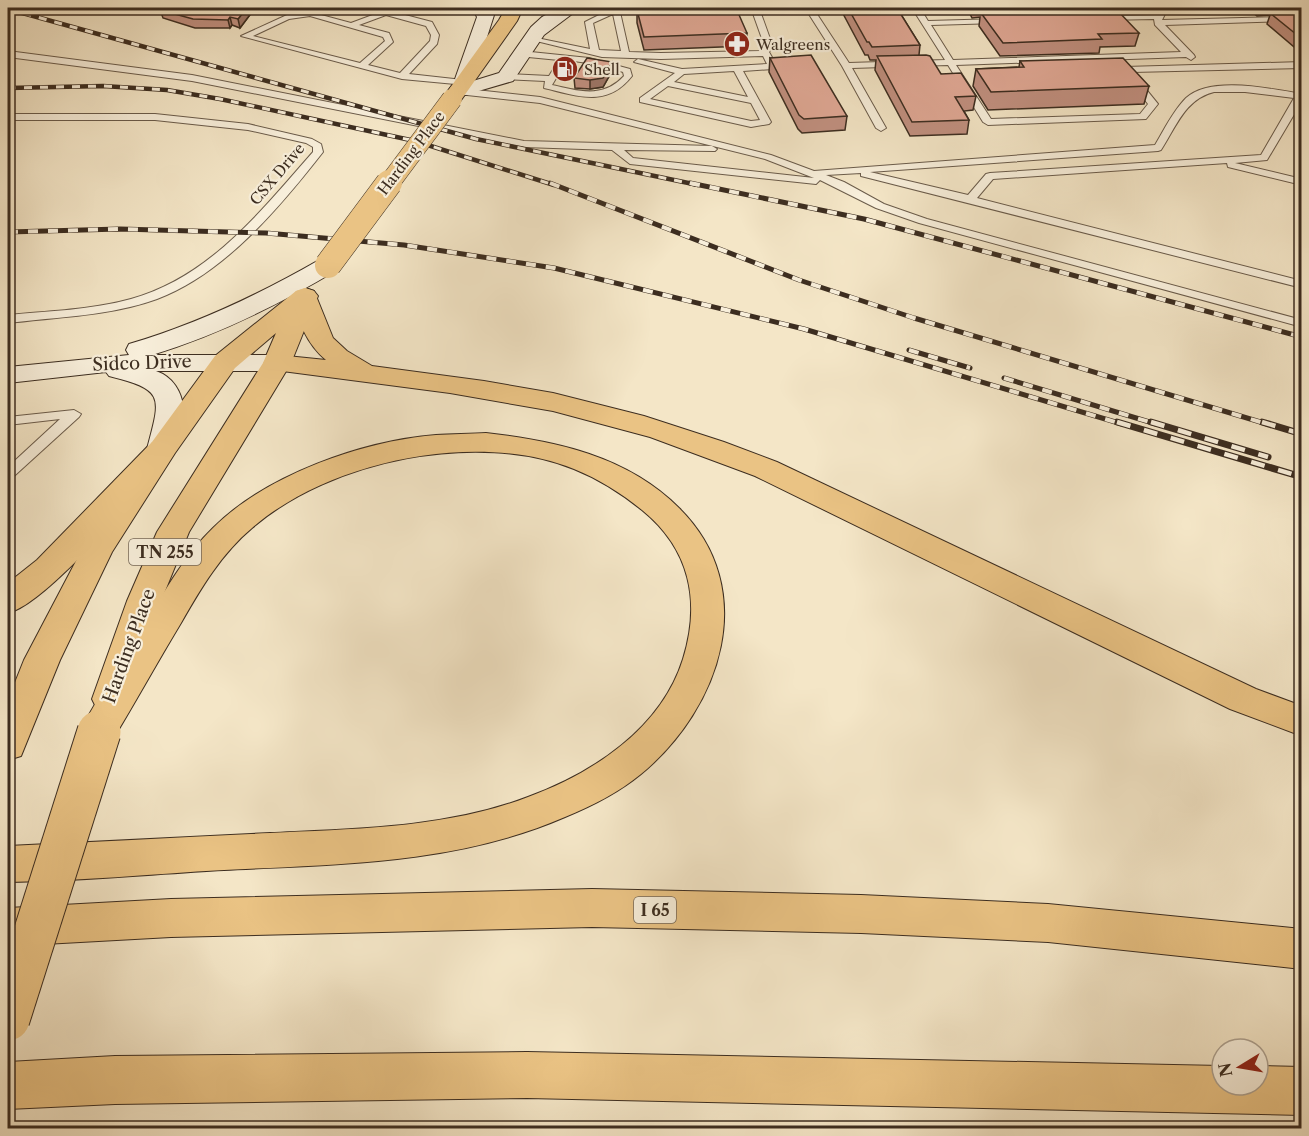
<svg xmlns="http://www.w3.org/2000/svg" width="1309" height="1136" font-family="'Libre Caslon Text',serif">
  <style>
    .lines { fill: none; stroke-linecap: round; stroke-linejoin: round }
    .lane-casing { stroke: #6a5b4a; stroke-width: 2 }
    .secondary-casing { stroke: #3c2d20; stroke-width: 2 }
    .primary-casing { stroke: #3c2d20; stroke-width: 2 }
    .highway-casing { stroke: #3c2d20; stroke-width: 2 }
    .lane { fill: #f8efdb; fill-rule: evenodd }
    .secondary { fill: #f8efdb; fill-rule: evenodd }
    .primary { fill: #eac384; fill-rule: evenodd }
    .highway { fill: #eac384; fill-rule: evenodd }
    .rail-far2-casing { stroke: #3c2d20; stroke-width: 4.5 }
    .rail-far1-casing { stroke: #3c2d20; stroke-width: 5 }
    .rail-casing { stroke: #3c2d20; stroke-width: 7 }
    .rail-far2 { stroke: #f8efdb; stroke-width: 3; stroke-dasharray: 8; stroke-linecap: butt }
    .rail-far1 { stroke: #f8efdb; stroke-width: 4; stroke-dasharray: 10; stroke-linecap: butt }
    .rail { stroke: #f8efdb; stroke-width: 4.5; stroke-dasharray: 14; stroke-linecap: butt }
    .primary-bridge-far3-casing { stroke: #3c2d20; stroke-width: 21; stroke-linecap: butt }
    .primary-bridge-far2-casing { stroke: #3c2d20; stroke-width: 27; stroke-linecap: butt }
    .primary-bridge-far1-casing { stroke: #3c2d20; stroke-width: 35; stroke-linecap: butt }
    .primary-bridge-casing { stroke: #3c2d20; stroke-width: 45; stroke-linecap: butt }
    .primary-bridge-far3 { stroke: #eac384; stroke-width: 20 }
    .primary-bridge-far2 { stroke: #eac384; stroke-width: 26 }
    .primary-bridge-far1 { stroke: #eac384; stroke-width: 33 }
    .primary-bridge { stroke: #eac384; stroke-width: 43 }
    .wall { fill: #c19080; stroke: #3c2d20; stroke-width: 1.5 }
    .shaded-wall { fill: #9d7668; stroke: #3c2d20; stroke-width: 1.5 }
    .building { fill: #e0a895; stroke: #3c2d20; stroke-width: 1.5 }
    .labels { text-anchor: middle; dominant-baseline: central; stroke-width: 4.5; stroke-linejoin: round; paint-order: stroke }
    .far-poi-label { font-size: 15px; fill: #3c2d20; stroke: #f8efdb; text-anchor: start }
    .far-street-label { font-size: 15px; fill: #3c2d20; stroke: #f8efdb }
    .shield { fill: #f8efdb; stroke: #746758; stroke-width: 1.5 }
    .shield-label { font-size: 16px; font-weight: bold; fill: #3c2d20 }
    .street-label { font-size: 18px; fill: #3c2d20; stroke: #f8efdb }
  </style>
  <rect width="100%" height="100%" fill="#f4e6c7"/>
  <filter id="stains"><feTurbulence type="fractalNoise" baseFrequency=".00333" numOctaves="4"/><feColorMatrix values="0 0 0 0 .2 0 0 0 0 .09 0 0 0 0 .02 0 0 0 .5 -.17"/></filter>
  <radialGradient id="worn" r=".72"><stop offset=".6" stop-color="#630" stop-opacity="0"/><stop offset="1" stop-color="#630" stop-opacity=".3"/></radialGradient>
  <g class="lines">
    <g class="lane-casing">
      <g id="lane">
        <path d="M144,8H167L172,10L168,12Z"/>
        <path d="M613,8H632L620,12L629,52L661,53L760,51L765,47L751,8H759L773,47L769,52L777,66L773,69L743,71L771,122L769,124L751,127L640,102V98L675,73L634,62L638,59L682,69L767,64L763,56L661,59L602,57L528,39L532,37L590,49L585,22ZM613,14L621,51L599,50L593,23ZM734,71L748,97L674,82L684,74ZM668,86L751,103L760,120L751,121L650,99Z"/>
        <path d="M805,8H813L849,63L945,60L912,8H920L928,21L1001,19L1002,21L998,23L931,25L953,60L1181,52L1155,25L1154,19L1103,20L1099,18L1103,16L1156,15L1160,8H1168L1162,20L1287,17L1291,19L1287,21L1165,25L1194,55L1195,57L1191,60L1186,57L956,65L991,119L1140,114L1148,104L1121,70L1125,67L1302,62V68L1132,72L1158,104L1146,119L988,125L983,122L948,65L852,68L886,128L881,131L876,128L842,66Z"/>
        <path d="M386,10L432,22L439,35L437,44L409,74L463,80L466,81V85L402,79L241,36L287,15L310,12L351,23ZM386,15L426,26L431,35L430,41L400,73L368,65L393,42L389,33L359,25ZM310,16L383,37L385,41L360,63L253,36L289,19Z"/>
        <path d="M8,51L192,75L524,141L712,146L717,149L715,151L624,150L633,158L814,178L765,159L540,103L458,94L454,91L458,88L540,97L771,155L814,171L1155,145C1164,130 1173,111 1186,98C1211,75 1271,89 1302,94V101L1267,160L1235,163L1302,179V185L1228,167L1227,163L993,179L977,198L1302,281V288L861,176V173L826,175L844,182L884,204L927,219L1302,320V327L919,223L876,208L820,180L816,184L630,164L612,150L524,147L192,81L8,57ZM1214,92H1245L1294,98L1261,155L990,173L986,174L968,195L870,172L1158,151L1161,150C1176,127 1185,99 1214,92Z"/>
        <path d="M521,51L589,58L630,69L632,76C607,108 578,96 544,88L545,81L503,79L502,77L506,74L549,76L559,60L518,56L517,54ZM567,60L601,65L623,72L624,76C603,99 579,91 552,85Z"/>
        <path d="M8,114H155L248,124L312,139L321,144L323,152C280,207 224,274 157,299C110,316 57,317 8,323V315C49,311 91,310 131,299C210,277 261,211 313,152V147L306,143L248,130L155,120H8Z"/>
        <path d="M74,410L81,414L79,417L13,477L8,478V467L60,419L8,425V417Z"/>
      </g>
    </g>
    <g class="secondary-casing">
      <g id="secondary">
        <path d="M472,8H491L495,12L473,81L499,73L531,27L542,17L559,8H580L544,35L513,81L458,97L451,95L448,91L451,87L462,84L455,79L477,17Z"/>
        <path d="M328,258L337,260L340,265L337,270C278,305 218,335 152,355H277L287,357L291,363L287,369L277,371H156C190,383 190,429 172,456L162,458L152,456L147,449C161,396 165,390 109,376L106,372L8,383V367L129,355L126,350L129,344C197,324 258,295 319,260Z"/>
      </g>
    </g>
    <g class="primary-casing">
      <g id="primary">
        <path d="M506,8H523L517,21L459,103H445L442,99L499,20Z"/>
        <path d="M305,288L314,291L318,296L291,363L189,532L161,601L123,709L110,713L97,709L92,699L127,601L157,532L263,363L276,333L235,368L175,453L112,552L60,660L21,756L8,760V700L24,660L86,542L152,442L215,356L296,291Z"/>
      </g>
    </g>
    <g class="highway-casing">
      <g id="highway">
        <path d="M305,288L314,291L333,338L347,351L372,366L484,381L553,393L644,416L724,442L777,462L1256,689L1302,706V736L1230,709L755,476L650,437L553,411L450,393L267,369L263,363L267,357L277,355L326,360C306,343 298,321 292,296L296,291Z"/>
        <path d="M486,433C556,441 627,456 679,508C761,589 721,708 641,774C618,793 592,806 565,817C457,864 340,864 224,870C152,874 80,881 8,882V846C95,842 182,837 270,833C356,829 447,828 528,797C593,773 661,729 683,659C701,601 690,549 642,510C621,493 599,479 574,469C478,430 330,460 252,528C221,554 201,588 181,623C158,661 136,701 113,739L100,744L87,739L81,729C98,697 119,666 138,636C160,599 182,558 213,528C266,475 362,441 436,435C452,434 469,434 486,433Z"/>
        <path d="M162,440L172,442L177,449L172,456C141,490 47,604 8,613V583L37,560L152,442Z"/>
        <path d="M592,889L861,895L1048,904L1302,929V969L1048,942L861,933L592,927L171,937L8,946V908L171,899Z"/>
        <path d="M527,1052L1222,1066V1085H1258V1066L1302,1067V1115L527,1098L115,1104L8,1109V1062L115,1056Z"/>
      </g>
    </g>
    <use href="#lane" class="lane"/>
    <use href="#secondary" class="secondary"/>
    <use href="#primary" class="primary"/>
    <use href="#highway" class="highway"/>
    <g class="rail-far2-casing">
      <g id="rail-far2">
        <path d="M8,9L476,139L698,185"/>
        <path d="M8,88L103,86L167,90L220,99L415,141L554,185"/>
      </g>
    </g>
    <g class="rail-far1-casing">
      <g id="rail-far1">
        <path d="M550,183L799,280L914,318L1267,424"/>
        <path d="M690,183L864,219L1302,337"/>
        <path d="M8,232L120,229L266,233L404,245L554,268L804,329L1122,424"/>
        <path d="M909,350L970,368"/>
        <path d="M1004,378L1156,424"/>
      </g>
    </g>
    <g class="rail-casing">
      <g id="rail">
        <path d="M1117,422L1302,477"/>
        <path d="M1151,422L1268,457"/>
        <path d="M1262,422L1302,434"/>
      </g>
    </g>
    <use href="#rail-far2" class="rail-far2"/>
    <use href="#rail-far1" class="rail-far1"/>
    <use href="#rail" class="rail"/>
    <g class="primary-bridge-far3-casing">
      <path id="primary-bridge-far3" d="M388,185L452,99"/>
    </g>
    <g class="primary-bridge-far2-casing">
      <path id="primary-bridge-far2" d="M328,265L389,183"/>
    </g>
    <g class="primary-bridge-far1-casing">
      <path id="primary-bridge-far1" d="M98,734L100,729"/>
    </g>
    <g class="primary-bridge-casing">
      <path id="primary-bridge" d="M8,1019L99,732"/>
    </g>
    <use href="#primary-bridge-far3" class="primary-bridge-far3"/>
    <use href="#primary-bridge-far2" class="primary-bridge-far2"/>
    <use href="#primary-bridge-far1" class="primary-bridge-far1"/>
    <use href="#primary-bridge" class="primary-bridge"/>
  </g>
  <g class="wall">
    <path d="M191,8H255L240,28L232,25L230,28H195L163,18L160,10Z"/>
    <path d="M840,8H897L920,45L919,55L941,74L976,96L973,110L964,111L969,120L967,134L910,136L875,70L876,60H870L868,55H865Z"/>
    <path d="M967,8H1107L1106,11L1139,33L1135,46L1100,47L1099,53L1000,56L979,26L980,17L972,18Z"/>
    <path d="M1247,8H1302V52H1300L1267,24L1270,15L1257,16Z"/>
    <path d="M637,10L747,33L746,46L644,50L637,23Z"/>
    <path d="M770,58L847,116L845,130L802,133L798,129L769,72Z"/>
    <path d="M1020,61L1149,86L1144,104L988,110L973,86L976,69L1019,67Z"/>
    <path d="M612,62V71L603,87L590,89L575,88L574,78Z"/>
  </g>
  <g class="shaded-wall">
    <path d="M247,8H255L240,28L238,19Z"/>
    <path d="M230,17L232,25L230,28L228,20Z"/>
    <path d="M612,62V71L603,87L590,89V80Z"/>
  </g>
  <g class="building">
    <path d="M167,8H247L238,19L230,17L228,20L193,19L160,10Z"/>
    <path d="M736,8L747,33L644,37L637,10Z"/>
    <path d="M848,8H897L920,45L872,47L869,42H867Z"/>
    <path d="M1117,10L1139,33L1098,34L1102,39L1003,43L981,13Z"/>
    <path d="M1302,12V39L1270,13Z"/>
    <path d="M811,55L847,116L804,119L799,115L770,58Z"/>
    <path d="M926,55L930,56L941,74L961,73L976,96L955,97L969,120L912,122L877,56Z"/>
    <path d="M587,58L612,62L603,78L590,80L574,78Z"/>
    <path d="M1123,58L1149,86L991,92L976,69L1024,67L1020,61Z"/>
  </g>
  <defs>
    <g id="pharmacy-disc" transform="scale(1.35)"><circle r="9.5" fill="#8f2418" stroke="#f8efdb"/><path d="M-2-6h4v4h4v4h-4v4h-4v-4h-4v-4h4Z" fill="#fff"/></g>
    <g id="fuel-disc" transform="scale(1.35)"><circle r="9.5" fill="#8f2418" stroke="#f8efdb"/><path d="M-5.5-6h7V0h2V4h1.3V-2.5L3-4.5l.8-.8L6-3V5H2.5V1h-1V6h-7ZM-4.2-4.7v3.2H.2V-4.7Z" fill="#fff"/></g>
  </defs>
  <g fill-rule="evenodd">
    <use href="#pharmacy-disc" x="737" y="44"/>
    <use href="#fuel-disc" x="565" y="69"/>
  </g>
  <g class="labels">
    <g class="far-poi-label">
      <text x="756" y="44">Walgreens</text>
      <text x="584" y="69">Shell</text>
    </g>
    <g class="far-street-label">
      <text transform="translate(411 153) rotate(-53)">Harding Place</text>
      <text transform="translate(277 174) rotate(-50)">CSX Drive</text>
    </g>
    <g class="shield">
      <rect x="129" y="539" width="72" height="26" rx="4.5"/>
      <rect x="634" y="897" width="42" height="26" rx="4.5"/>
    </g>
    <g class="shield-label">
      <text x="165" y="552">TN 255</text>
      <text x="655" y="910">I 65</text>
    </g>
    <g class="street-label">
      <text transform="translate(142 363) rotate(-2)">Sidco Drive</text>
      <text transform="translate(129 646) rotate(-70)">Harding Place</text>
    </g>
  </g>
  <rect width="1309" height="1136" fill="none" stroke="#f4e6c7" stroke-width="30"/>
  <rect x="9" y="9" width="1291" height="1118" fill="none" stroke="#3c2d20" stroke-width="3"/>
  <rect x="15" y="15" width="1279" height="1106" fill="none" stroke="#3c2d20" stroke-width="1.5"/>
  <g transform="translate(1240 1067) rotate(259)"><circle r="28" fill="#f8efdb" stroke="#ada190" stroke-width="1.5"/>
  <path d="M0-4.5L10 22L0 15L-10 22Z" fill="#8f2418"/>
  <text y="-9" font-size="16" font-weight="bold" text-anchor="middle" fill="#3c2d20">N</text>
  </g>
  <rect width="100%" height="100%" filter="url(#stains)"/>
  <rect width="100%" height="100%" fill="url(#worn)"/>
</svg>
